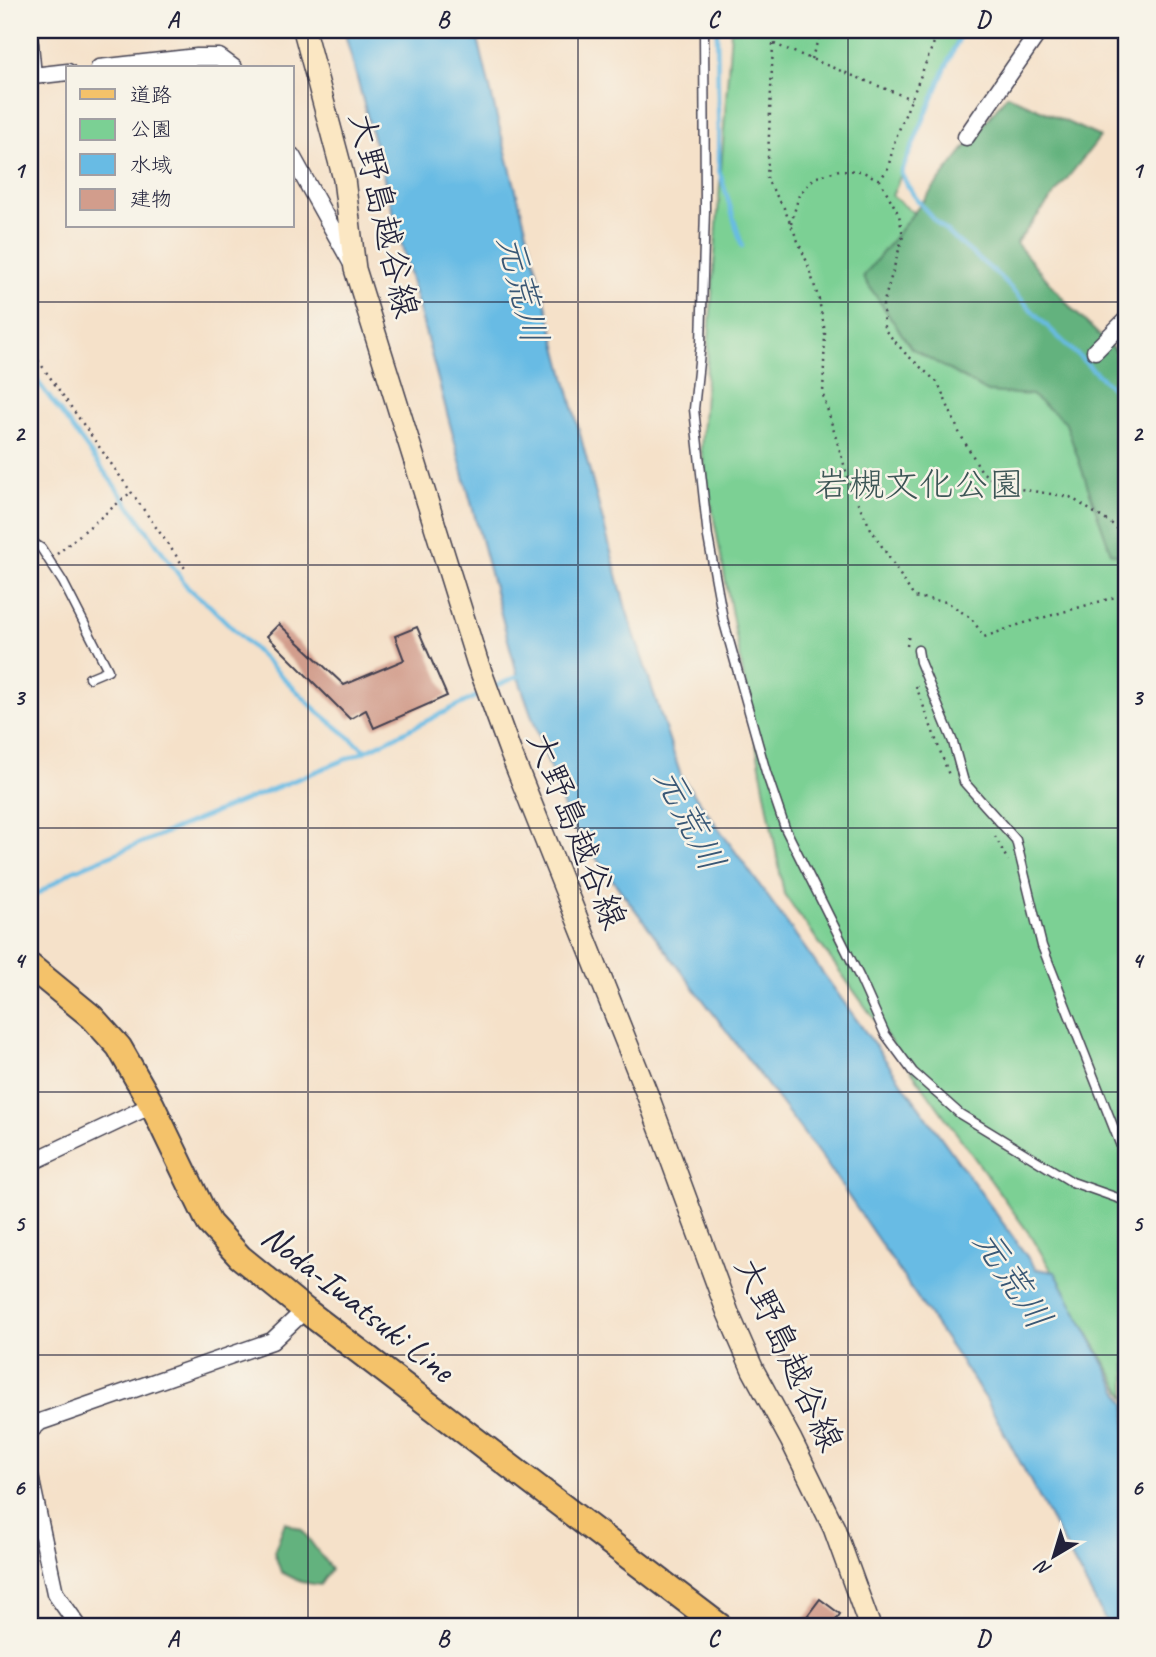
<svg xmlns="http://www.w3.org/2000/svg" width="1156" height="1657" font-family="Caveat,'Klee One',sans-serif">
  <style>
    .green { fill: #7bd094; stroke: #4e7968; stroke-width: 2 }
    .forest { fill: #64b27e; stroke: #436a5c; stroke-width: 2 }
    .water { fill: #68bbe4; stroke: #456e90; stroke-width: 2 }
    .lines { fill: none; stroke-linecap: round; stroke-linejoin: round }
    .stream { stroke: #68bbe4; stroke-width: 4.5 }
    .building { fill: #d29d8c }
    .lane-casing { stroke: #423f50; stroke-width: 11 }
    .street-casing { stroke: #423f50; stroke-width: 19 }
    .secondary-casing { stroke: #423f50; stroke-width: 24 }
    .primary-casing { stroke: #423f50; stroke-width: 28 }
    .path { stroke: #423f50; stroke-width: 2.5; stroke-dasharray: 2 5; stroke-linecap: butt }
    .lane { stroke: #fff; stroke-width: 8 }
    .street { stroke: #fff; stroke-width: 16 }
    .secondary { stroke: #fbe7c3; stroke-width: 21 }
    .primary { stroke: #f4c26a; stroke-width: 24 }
    .grid { fill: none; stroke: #22223b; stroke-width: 2; stroke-opacity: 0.55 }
    .labels { text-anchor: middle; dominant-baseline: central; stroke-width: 5; stroke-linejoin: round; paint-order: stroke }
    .street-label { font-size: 35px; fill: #22223b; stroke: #f7f3e8 }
    .park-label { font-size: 35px; fill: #3d5656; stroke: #f7f3e8 }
    .water-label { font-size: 37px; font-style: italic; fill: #3a5876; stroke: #f7f3e8 }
    .neatline { fill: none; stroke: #22223b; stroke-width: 2.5 }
    .grid-label { font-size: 23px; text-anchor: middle; font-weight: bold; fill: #22223b }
  </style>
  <rect width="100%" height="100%" fill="#f7f3e8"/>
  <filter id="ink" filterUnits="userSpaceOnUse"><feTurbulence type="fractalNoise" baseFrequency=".0143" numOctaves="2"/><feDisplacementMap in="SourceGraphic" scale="14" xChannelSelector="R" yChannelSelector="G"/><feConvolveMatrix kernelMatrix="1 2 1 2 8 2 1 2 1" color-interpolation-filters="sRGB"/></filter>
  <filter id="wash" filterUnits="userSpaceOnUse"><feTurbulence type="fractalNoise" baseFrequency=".00686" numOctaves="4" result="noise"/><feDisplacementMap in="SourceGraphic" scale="28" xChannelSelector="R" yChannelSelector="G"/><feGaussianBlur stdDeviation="1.57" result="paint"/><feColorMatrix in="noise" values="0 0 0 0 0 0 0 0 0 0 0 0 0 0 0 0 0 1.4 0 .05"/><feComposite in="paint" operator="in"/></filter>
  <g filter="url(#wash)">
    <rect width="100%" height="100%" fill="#f5e1c9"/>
    <path class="green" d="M731,30H961L892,196L1126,381V1398L1033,1239L784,894L701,449Z"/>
    <g class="forest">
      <path d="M1007,95L1100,137L1016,243L1071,308L1126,361V557L1111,553L1065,421L1031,395L988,392L911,348L863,277Z"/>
      <path d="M285,1522L302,1530L331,1569L320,1585L301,1582L281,1572L274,1552Z"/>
    </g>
    <path class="water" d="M344,30H476L496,114L626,609L681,776L1036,1269L1055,1272L1126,1405V1627H1109L986,1399L826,1163L569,822L518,677Z"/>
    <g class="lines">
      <g class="stream">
        <path d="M717,30L719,170L742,246"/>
        <path d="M963,30L945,69L901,173C921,217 965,246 1000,277C1015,292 1029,308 1044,323C1071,350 1099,375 1126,401"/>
        <path d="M30,371L137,516L188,588L209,605L317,711L366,751"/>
        <path d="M494,687L521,675"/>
        <path d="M30,899L72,871L366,751L483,693"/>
      </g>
    </g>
    <g id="blocks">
      <g class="building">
        <path d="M279,624L344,685L404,660L395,636L417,627L447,696L374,728L366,710L350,719L267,636Z"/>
        <path d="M820,1599L840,1614L831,1627H799Z"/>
      </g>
    </g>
  </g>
  <g filter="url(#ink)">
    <use href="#blocks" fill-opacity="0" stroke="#423f50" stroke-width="2"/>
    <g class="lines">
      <g class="lane-casing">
        <g id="lane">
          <path d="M704,30L705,210L701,343L694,409L708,537L723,619L766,772L785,828L860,978L885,1034L913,1072L960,1114L1072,1182L1126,1201"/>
          <path d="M30,541L41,548L63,582L108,670L89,678"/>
          <path d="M918,650L920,662L953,742L964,782L1016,840L1042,946L1126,1159"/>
        </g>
      </g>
      <g class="street-casing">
        <g id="street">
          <path d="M30,44L33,76L68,72"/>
          <path d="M99,68L197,57H219L234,68"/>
          <path d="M966,137L1040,30"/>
          <path d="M292,156L352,264"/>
          <path d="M1095,351L1126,320"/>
          <path d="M30,1163L152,1105"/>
          <path d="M30,1431L40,1422L272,1341L305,1310"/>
          <path d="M30,1476L55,1593L79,1627"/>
        </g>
      </g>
      <g class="secondary-casing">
        <path id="secondary" d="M304,30L344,179L355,269L477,661L510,751L649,1099L728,1313L753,1370L791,1440L834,1528L870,1627"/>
      </g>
      <g class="primary-casing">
        <path id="primary" d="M30,966L92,1017L119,1047L152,1105L209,1223L240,1257L305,1310L721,1627"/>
      </g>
      <g class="path">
        <path d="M771,30L773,44L767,180L784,208L791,225L807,262L819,300L825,332L823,395L852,491L871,529L914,597L947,602L972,619L984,637L1021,624L1126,594"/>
        <path d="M939,30L895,140L888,168L880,180L899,215L903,236L883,305L884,329L905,353L938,383L959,432L982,472L1001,486L1070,497L1115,526L1126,539"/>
        <path d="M774,44L911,99"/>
        <path d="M811,59L822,30"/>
        <path d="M791,224L799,195L814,178L839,170L861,171L880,180"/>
        <path d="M30,349L187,571"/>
        <path d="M57,554L130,493"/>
        <path d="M907,646L909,633"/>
        <path d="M916,686L949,775"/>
        <path d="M995,836L1008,861"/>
        <path d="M1122,1168L1126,1178"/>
      </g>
      <use href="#lane" class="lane"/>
      <use href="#street" class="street"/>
      <use href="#secondary" class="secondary"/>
      <use href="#primary" class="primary"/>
    </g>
  </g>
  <path class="grid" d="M308,30V1627M578,30V1627M848,30V1627M30,302H1126M30,565H1126M30,828H1126M30,1092H1126M30,1355H1126"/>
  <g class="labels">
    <g class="street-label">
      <text transform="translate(384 215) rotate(77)">大野島越谷線</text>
      <text transform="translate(577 830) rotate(68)">大野島越谷線</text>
      <text transform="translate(358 1303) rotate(38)">Noda-Iwatsuki Line</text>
      <text transform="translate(789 1354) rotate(65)">大野島越谷線</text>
    </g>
    <g class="park-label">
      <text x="919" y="484">岩槻文化公園</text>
    </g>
    <g class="water-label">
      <text transform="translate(523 289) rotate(76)">元荒川</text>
      <text transform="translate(690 819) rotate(63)">元荒川</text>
      <text transform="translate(1013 1279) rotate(57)">元荒川</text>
    </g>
  </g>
  <rect width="1156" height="1657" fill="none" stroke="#f7f3e8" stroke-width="77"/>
  <rect x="66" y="66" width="228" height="161" fill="#f7f3e8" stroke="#a29fa3" stroke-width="2"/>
  <rect x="80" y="89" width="35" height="10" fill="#f4c26a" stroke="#a29fa3" stroke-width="2"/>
  <text x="130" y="102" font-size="21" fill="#22223b">道路</text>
  <rect x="80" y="119" width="35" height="21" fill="#7bd094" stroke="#a29fa3" stroke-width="2"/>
  <text x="130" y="136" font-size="21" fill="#22223b">公園</text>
  <rect x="80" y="154" width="35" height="21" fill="#68bbe4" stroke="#a29fa3" stroke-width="2"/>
  <text x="130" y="172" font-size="21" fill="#22223b">水域</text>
  <rect x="80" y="189" width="35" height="21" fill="#d29d8c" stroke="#a29fa3" stroke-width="2"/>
  <text x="130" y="206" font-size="21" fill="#22223b">建物</text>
  <g transform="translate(1054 1556) rotate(218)" stroke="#f7f3e8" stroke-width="5" paint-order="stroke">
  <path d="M0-5L12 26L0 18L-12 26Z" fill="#22223b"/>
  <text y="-10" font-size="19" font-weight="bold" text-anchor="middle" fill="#22223b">N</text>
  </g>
  <rect x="38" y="38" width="1080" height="1580" class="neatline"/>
  <g class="grid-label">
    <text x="173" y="27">A</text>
    <text x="443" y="27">B</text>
    <text x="713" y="27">C</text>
    <text x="983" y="27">D</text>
    <text x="19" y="178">1</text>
    <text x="1137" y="178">1</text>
    <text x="19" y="441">2</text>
    <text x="1137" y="441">2</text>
    <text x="19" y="705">3</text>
    <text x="1137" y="705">3</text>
    <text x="19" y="968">4</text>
    <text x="1137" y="968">4</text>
    <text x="19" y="1231">5</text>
    <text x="1137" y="1231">5</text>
    <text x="19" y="1495">6</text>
    <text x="1137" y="1495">6</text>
    <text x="173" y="1646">A</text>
    <text x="443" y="1646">B</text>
    <text x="713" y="1646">C</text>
    <text x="983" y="1646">D</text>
  </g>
</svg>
